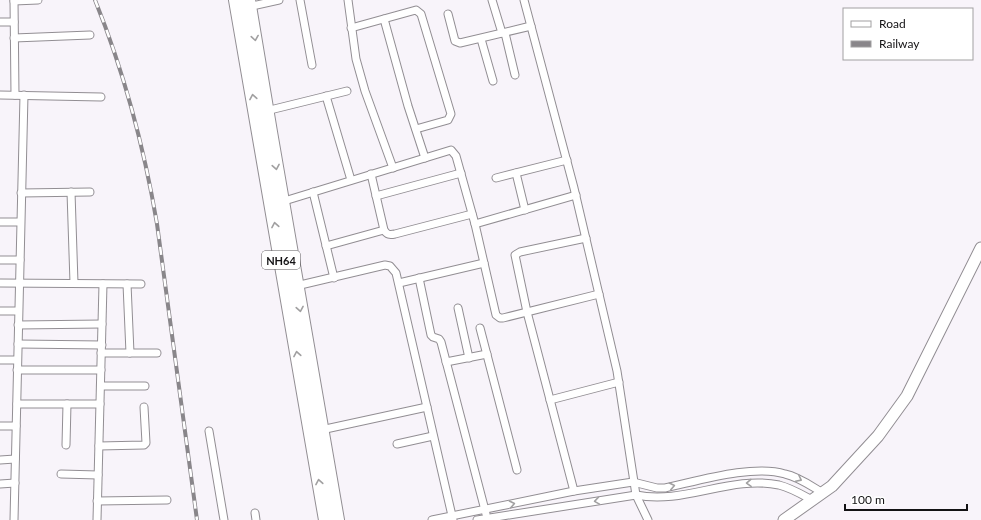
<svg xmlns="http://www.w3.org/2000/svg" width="981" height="520" font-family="Lato,sans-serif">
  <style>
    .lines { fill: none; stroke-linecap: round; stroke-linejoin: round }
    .street-casing { stroke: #928e93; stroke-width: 9 }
    .secondary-casing { stroke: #928e93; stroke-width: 13 }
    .highway-casing { stroke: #928e93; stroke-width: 16 }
    .street { stroke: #fff; stroke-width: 7 }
    .secondary { stroke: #fff; stroke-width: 11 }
    .highway { stroke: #fff; stroke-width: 14 }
    .rail-casing { stroke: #89868a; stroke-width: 4 }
    .rail { stroke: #fff; stroke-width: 2.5; stroke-dasharray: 8; stroke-linecap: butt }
    .oneway { stroke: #a1a0a1 }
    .labels { text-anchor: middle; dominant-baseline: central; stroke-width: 3.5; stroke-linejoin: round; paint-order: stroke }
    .shield { fill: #fff; stroke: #5a595a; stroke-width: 1 }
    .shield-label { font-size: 11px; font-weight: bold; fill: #131214 }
  </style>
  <rect width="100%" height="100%" fill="#f8f4fa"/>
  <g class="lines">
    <g class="street-casing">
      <g id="street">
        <path d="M14,0L15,95"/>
        <path d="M300,0L312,65"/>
        <path d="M348,0L356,59L365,91L393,168"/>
        <path d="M492,0L502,33"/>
        <path d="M524,0L574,188L617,371L636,495L648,520"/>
        <path d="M14,1L38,0"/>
        <path d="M248,7L279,0"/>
        <path d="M448,14L455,41L460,43L531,26"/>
        <path d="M384,19L408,106L425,158"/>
        <path d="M0,22H14"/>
        <path d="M351,28L416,10L421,14L451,114L448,120L416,129"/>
        <path d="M505,33L515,75"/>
        <path d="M14,38L90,35"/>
        <path d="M481,39L493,81"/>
        <path d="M0,95L101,97"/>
        <path d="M326,96L351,180"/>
        <path d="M266,111L347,91"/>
        <path d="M516,173L525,210"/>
        <path d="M371,174L384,230C387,235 390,235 395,234L472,214"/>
        <path d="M496,178L567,160"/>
        <path d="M71,192L74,283"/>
        <path d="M313,192L334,278"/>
        <path d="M21,193L90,192"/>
        <path d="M376,196L461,173"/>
        <path d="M281,202L451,150L456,156L475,224L496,315L500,318H503L599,294"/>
        <path d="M0,222H20"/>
        <path d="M475,224L576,195"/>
        <path d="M326,246L384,230"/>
        <path d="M0,260H20"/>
        <path d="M419,278L431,335L433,337L439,339L441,342L486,514"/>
        <path d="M0,283L141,284"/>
        <path d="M399,283L484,263"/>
        <path d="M127,284L130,353"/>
        <path d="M296,286L385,265L390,266L396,273L453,520"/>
        <path d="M458,308L469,358"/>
        <path d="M0,311H18"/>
        <path d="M18,325L102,324"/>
        <path d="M480,328L517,470"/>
        <path d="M18,344L102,345"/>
        <path d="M101,353H157"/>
        <path d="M0,360H17"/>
        <path d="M446,362L487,354"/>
        <path d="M17,370H101"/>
        <path d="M101,386H145"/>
        <path d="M550,400L619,382"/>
        <path d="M17,404H100"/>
        <path d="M0,426H16"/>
        <path d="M321,430L427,407"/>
        <path d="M209,431L224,520"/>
        <path d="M397,444L433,436"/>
        <path d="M66,445L67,404"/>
        <path d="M99,446L144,445L146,443L144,407"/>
        <path d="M0,460L15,459"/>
        <path d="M61,474L98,475"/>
        <path d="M0,484L15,483"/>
        <path d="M574,491L527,312L515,255L520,252L586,238"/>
        <path d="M97,501L167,500"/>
        <path d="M255,513L256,520"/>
        <path d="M14,520L24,95"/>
        <path d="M97,520L103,284"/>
        <path d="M432,520L574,491L633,482L657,488H665C698,481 753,464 785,474C799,477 811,486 823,493"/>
        <path d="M477,520L636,495C684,505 730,475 779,485C791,488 801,494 812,500"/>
      </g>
    </g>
    <g class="secondary-casing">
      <path id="secondary" d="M784,520L832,486L878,436L907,396L981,248"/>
    </g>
    <g class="highway-casing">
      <g id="highway">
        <path d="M236,0L326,520"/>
        <path d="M248,0L270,132L337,520"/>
      </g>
    </g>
    <use href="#street" class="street"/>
    <use href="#secondary" class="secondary"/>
    <use href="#highway" class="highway"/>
    <g class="rail-casing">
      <path id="rail" d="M95,0C124,72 144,147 157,224L197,520"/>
    </g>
    <use href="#rail" class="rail"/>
  </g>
  <defs><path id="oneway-chevron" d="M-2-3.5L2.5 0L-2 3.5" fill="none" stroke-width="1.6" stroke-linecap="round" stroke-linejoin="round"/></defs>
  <g class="oneway">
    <use href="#oneway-chevron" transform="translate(255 38) rotate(81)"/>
    <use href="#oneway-chevron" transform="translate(253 97) rotate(-100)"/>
    <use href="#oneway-chevron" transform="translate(276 167) rotate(80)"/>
    <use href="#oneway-chevron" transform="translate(275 225) rotate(-100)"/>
    <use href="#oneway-chevron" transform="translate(300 309) rotate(80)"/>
    <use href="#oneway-chevron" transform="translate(297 354) rotate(-100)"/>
    <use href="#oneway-chevron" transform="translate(799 479) rotate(27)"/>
    <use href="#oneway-chevron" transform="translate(319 482) rotate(-100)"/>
    <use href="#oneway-chevron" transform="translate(749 483) rotate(178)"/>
    <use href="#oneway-chevron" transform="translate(672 486) rotate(-12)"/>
    <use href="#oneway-chevron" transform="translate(597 501) rotate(171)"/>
    <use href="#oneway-chevron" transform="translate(512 504) rotate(-12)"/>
  </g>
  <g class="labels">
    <rect class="shield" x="262" y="251" width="38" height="18" rx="3"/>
    <g class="shield-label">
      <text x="281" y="260">NH64</text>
    </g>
  </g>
  <rect x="843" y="8" width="130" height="52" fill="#ffffff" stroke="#a1a0a1"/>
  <rect x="851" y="21" width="20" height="6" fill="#ffffff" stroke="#a1a0a1"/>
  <text x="879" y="28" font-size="12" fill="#131214">Road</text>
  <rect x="851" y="41" width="20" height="6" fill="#89868a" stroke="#a1a0a1"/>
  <text x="879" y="48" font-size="12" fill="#131214">Railway</text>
  <path d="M845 504v6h122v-6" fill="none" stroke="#131214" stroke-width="2"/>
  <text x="851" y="504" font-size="12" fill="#131214" stroke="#ffffff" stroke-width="3" paint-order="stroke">100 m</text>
</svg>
